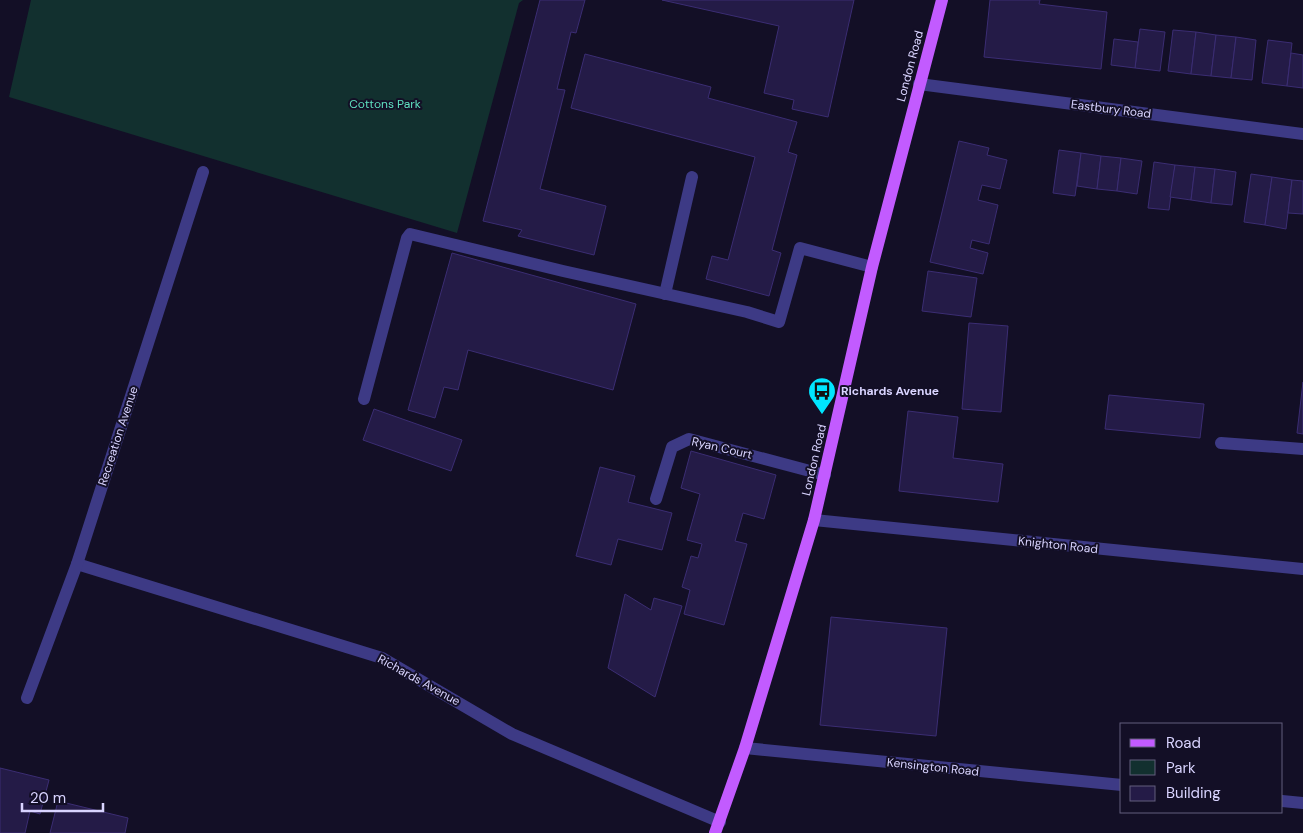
<svg xmlns="http://www.w3.org/2000/svg" width="1303" height="833" font-family="'DM Sans',sans-serif">
  <rect width="100%" height="100%" fill="#130f26"/>
  <polygon fill="#12302f" points="31,0 523,0 519,3 457,233 9,97"/>
  <g fill="#241b47" stroke="#3b2d73">
    <polygon points="540,0 585,0 576,33 571,32 557,89 565,90 540,189 606,206 594,255 518,236 522,230 483,221"/>
    <polygon points="662,0 854,0 828,117 792,109 794,100 764,93 779,26"/>
    <polygon points="990,0 1040,0 1039,4 1107,12 1101,69 984,57"/>
    <polygon points="1140,29 1165,32 1160,71 1135,68"/>
    <polygon points="1173,30 1196,32 1191,74 1168,71"/>
    <polygon points="1196,32 1216,35 1211,76 1191,74"/>
    <polygon points="1216,35 1236,37 1231,78 1211,76"/>
    <polygon points="1236,37 1256,40 1252,80 1231,78"/>
    <polygon points="1114,39 1138,42 1135,68 1111,65"/>
    <polygon points="1268,40 1292,43 1287,86 1262,83"/>
    <polygon points="1291,53 1303,55 1303,88 1287,86"/>
    <polygon points="585,54 711,87 708,98 797,122 788,152 797,155 772,250 781,253 769,296 706,279 712,256 728,260 755,157 571,108"/>
    <polygon points="959,141 989,148 987,155 1007,160 1000,189 982,185 978,200 998,205 989,244 972,240 970,248 988,253 983,274 930,262"/>
    <polygon points="1059,150 1081,153 1075,196 1053,193"/>
    <polygon points="1081,153 1101,156 1097,189 1077,186"/>
    <polygon points="1101,156 1121,158 1117,191 1097,189"/>
    <polygon points="1121,158 1142,161 1137,194 1117,191"/>
    <polygon points="1154,162 1175,165 1169,210 1148,208"/>
    <polygon points="1175,165 1195,167 1191,200 1170,197"/>
    <polygon points="1195,167 1215,169 1211,203 1191,200"/>
    <polygon points="1215,169 1236,172 1232,205 1211,203"/>
    <polygon points="1251,174 1272,177 1265,225 1244,222"/>
    <polygon points="1272,177 1292,180 1286,229 1265,225"/>
    <polygon points="1292,180 1303,181 1303,214 1288,213"/>
    <polygon points="452,253 636,304 613,390 468,350 458,390 444,387 435,418 408,410"/>
    <polygon points="928,271 977,278 971,317 922,311"/>
    <polygon points="969,323 1008,326 1001,412 962,409"/>
    <polygon points="1303,382 1303,434 1297,433"/>
    <polygon points="1109,395 1204,404 1200,438 1105,429"/>
    <polygon points="374,409 462,440 451,471 363,440"/>
    <polygon points="908,411 958,417 953,458 1003,464 998,502 899,491"/>
    <polygon points="691,451 776,475 764,519 743,513 735,541 747,544 724,625 684,614 690,590 682,587 691,556 698,558 702,544 687,540 700,494 681,488"/>
    <polygon points="600,467 635,476 628,502 672,513 662,550 618,539 611,565 576,556"/>
    <polygon points="625,594 651,610 654,598 682,606 655,697 608,668"/>
    <polygon points="831,617 947,628 936,736 820,725"/>
    <polygon points="0,768 49,780 40,814 30,811 25,833 0,833"/>
    <polygon points="58,801 128,818 125,833 50,833"/>
  </g>
  <g fill="none" stroke-linecap="round" stroke-linejoin="round">
    <g stroke="#3d3a85" stroke-width="12">
      <polyline points="919,84 1303,134"/>
      <polyline points="665,294 692,177"/>
      <polyline points="364,399 407,238 410,234 563,271 747,312 779,322 800,248 872,267"/>
      <polyline points="1221,443 1303,449"/>
      <polyline points="656,499 672,447 689,439 825,475"/>
      <polyline points="814,520 1303,569"/>
      <polyline points="77,564 382,658 512,734 720,822"/>
      <polyline points="27,698 77,564 203,172"/>
      <polyline points="745,748 1122,785"/>
      <polyline points="1282,801 1303,803"/>
    </g>
    <polyline stroke="#c25bff" stroke-width="12" points="715,833 745,748 814,520 872,267 942,0"/>
  </g>
  <defs>
    <g id="bus-pin" transform="scale(1.4375)"><path d="M0 17L-7.5 6A9.5 9.5 0 1 1 7.5 6Z" fill="#00e5ff" stroke="#130f26"/><path d="M-5-6H5V4H4V6H2V4H-2V6H-4V4H-5ZM-3.5-4V0h7V-4ZM-3.5 1.2v1.5H-2V1.2ZM2 1.2v1.5H3.5V1.2Z" fill="#111"/></g>
  </defs>
  <g fill-rule="evenodd">
    <use href="#bus-pin" x="822" y="391"/>
  </g>
  <g text-anchor="middle" stroke-width="4" stroke-linejoin="round" paint-order="stroke">
    <g font-size="12" fill="#d9d4ff" stroke="#130f26">
      <text transform="translate(910 66) rotate(-75)" y="4">London Road</text>
      <text transform="translate(1111 109) rotate(7)" y="4">Eastbury Road</text>
      <text transform="translate(118 436) rotate(-72)" y="4">Recreation Avenue</text>
      <text transform="translate(722 448) rotate(13)" y="4">Ryan Court</text>
      <text transform="translate(814 460) rotate(-77)" y="4">London Road</text>
      <text transform="translate(1058 545) rotate(6)" y="4">Knighton Road</text>
      <text transform="translate(419 680) rotate(29)" y="4">Richards Avenue</text>
      <text transform="translate(933 767) rotate(6)" y="4">Kensington Road</text>
    </g>
    <g font-size="12" fill="#5fe0c0" stroke="#130f26">
      <text x="385" y="108">Cottons Park</text>
    </g>
    <g font-size="12" font-weight="bold" fill="#d9d4ff" stroke="#130f26" text-anchor="start">
      <text x="841" y="395">Richards Avenue</text>
    </g>
  </g>
  <rect x="1120" y="723" width="162" height="90" fill="#130f26" stroke="#625e7d"/>
  <rect x="1130" y="739" width="25" height="8" fill="#c25bff" stroke="#625e7d"/>
  <text x="1166" y="748" font-size="15" fill="#d9d4ff">Road</text>
  <rect x="1130" y="760" width="25" height="15" fill="#12302f" stroke="#625e7d"/>
  <text x="1166" y="773" font-size="15" fill="#d9d4ff">Park</text>
  <rect x="1130" y="786" width="25" height="15" fill="#241b47" stroke="#625e7d"/>
  <text x="1166" y="798" font-size="15" fill="#d9d4ff">Building</text>
  <path d="M22 803v8h81v-8" fill="none" stroke="#d9d4ff" stroke-width="2.5"/>
  <text x="30" y="803" font-size="15" fill="#d9d4ff" stroke="#130f26" stroke-width="4" paint-order="stroke">20 m</text>
</svg>
